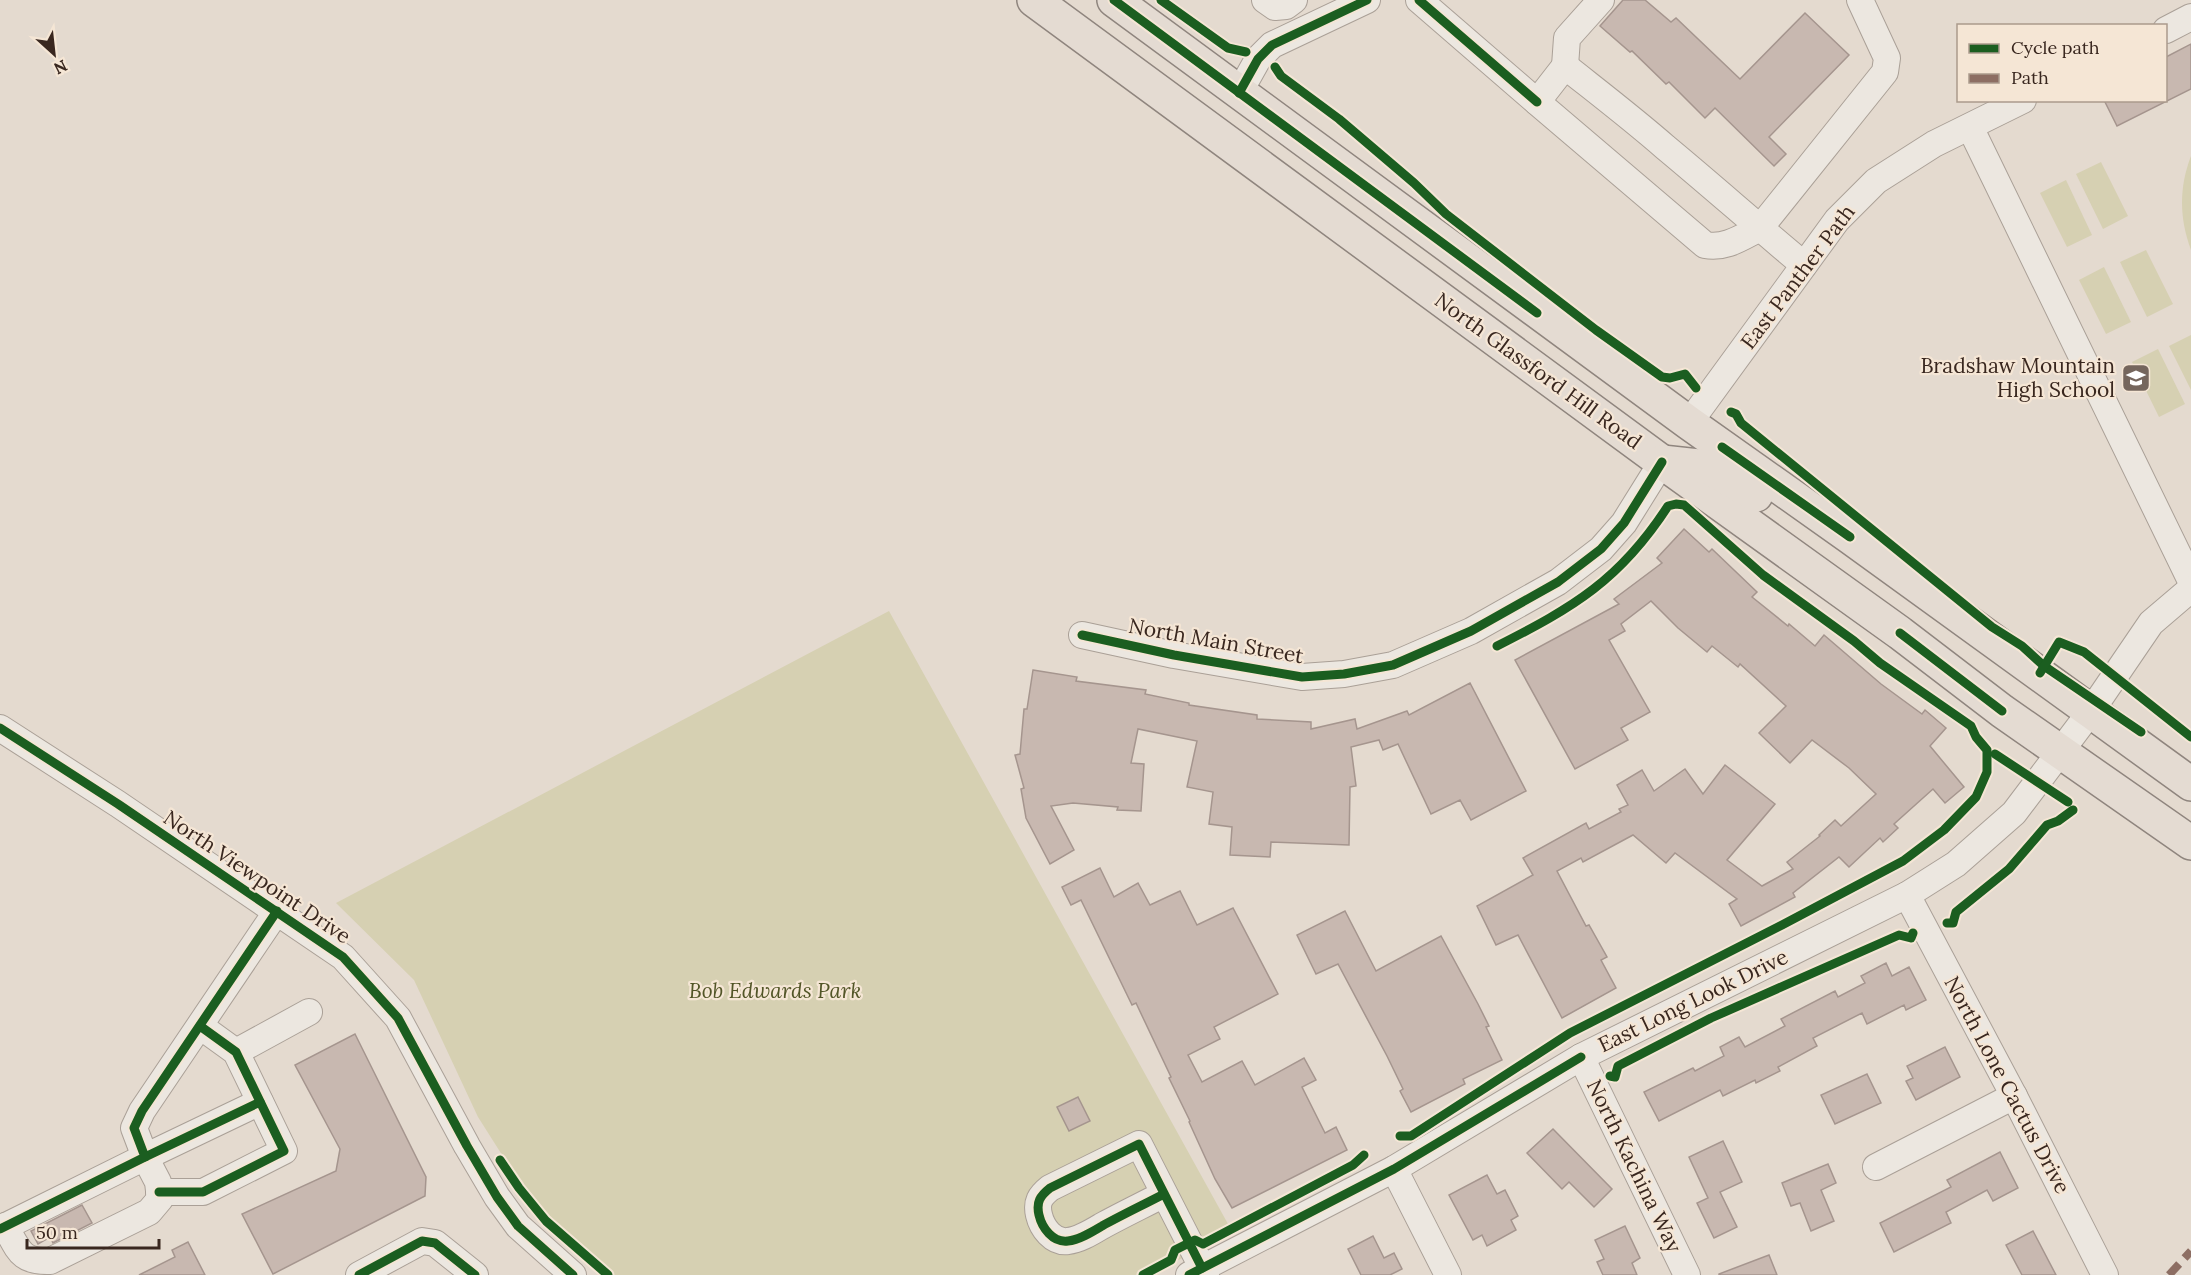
<svg xmlns="http://www.w3.org/2000/svg" width="2191" height="1275" font-family="Lora,serif">
  <rect width="100%" height="100%" fill="#e4dacf"/>
  <g fill="#d6d0b2">
    <path d="M 2191,156 L 2191,250 C 2179,218 2179,187 2191,156 Z"/>
    <polygon points="2101,162 2128,216 2103,229 2076,174"/>
    <polygon points="2066,180 2092,235 2067,247 2040,193"/>
    <polygon points="2146,250 2173,304 2147,317 2120,262"/>
    <polygon points="2104,267 2131,322 2106,334 2079,280"/>
    <polygon points="2191,335 2191,390 2169,346"/>
    <polygon points="2158,349 2185,404 2159,417 2132,362"/>
    <polygon points="889,611 1233,1233 1148,1275 613,1275 555,1222 521,1185 478,1117 414,980 336,903"/>
  </g>
  <g fill="#c8b8b0" stroke="#a5958e" stroke-width="1.5">
    <polygon points="1623,0 1645,0 1671,22 1676,18 1740,79 1805,13 1849,55 1769,137 1786,154 1774,166 1715,108 1705,118 1669,82 1666,84 1632,51 1630,52 1600,26"/>
    <polygon points="2191,44 2191,89 2117,126 2104,100 2166,100 2166,57"/>
    <polygon points="1684,529 1709,552 1712,549 1757,592 1752,597 1788,626 1789,624 1815,646 1824,635 1881,684 1922,714 1925,710 1946,728 1930,746 1964,787 1945,803 1933,789 1894,824 1898,828 1883,842 1880,838 1849,867 1839,857 1793,893 1795,897 1741,926 1729,904 1737,899 1675,853 1666,863 1633,835 1583,862 1581,858 1557,871 1586,926 1589,925 1607,957 1601,960 1616,988 1562,1018 1518,935 1496,945 1477,906 1533,875 1523,858 1586,823 1589,829 1621,812 1619,809 1628,805 1617,785 1642,770 1654,791 1685,769 1703,794 1725,765 1775,804 1727,860 1762,886 1793,869 1787,862 1820,836 1819,835 1835,820 1841,826 1876,794 1849,768 1812,740 1790,763 1759,733 1786,706 1740,664 1738,667 1712,646 1707,652 1678,628 1651,601 1621,624 1625,631 1609,640 1650,712 1621,728 1628,740 1575,769 1515,660 1619,604 1614,599 1662,563 1657,558"/>
    <polygon points="1033,670 1077,677 1076,681 1146,690 1145,694 1189,703 1189,705 1257,715 1257,719 1311,722 1311,729 1355,719 1357,729 1407,711 1409,715 1470,683 1526,791 1471,820 1460,800 1431,814 1398,744 1383,750 1379,740 1351,747 1356,786 1350,787 1349,845 1271,842 1270,857 1230,855 1232,827 1209,824 1213,792 1187,787 1197,741 1138,729 1131,763 1144,764 1141,811 1117,810 1118,807 1073,803 1051,806 1074,850 1050,864 1026,818 1021,789 1024,788 1015,755 1020,754 1024,709 1027,709"/>
    <polygon points="1100,868 1114,897 1138,883 1150,905 1180,891 1197,925 1233,908 1278,994 1214,1027 1220,1039 1188,1055 1202,1082 1242,1061 1255,1085 1304,1058 1316,1080 1302,1087 1325,1133 1336,1127 1347,1150 1232,1208 1215,1179 1189,1122 1190,1121 1169,1078 1171,1077 1136,1003 1132,1005 1081,900 1071,905 1062,887"/>
    <polygon points="1345,911 1376,971 1441,936 1478,1004 1489,1026 1486,1027 1502,1060 1463,1079 1465,1084 1411,1112 1400,1091 1403,1089 1387,1056 1338,964 1316,974 1297,935"/>
    <polygon points="1886,963 1892,976 1909,967 1926,1000 1906,1010 1904,1005 1867,1024 1862,1013 1813,1038 1817,1046 1778,1067 1780,1071 1756,1083 1755,1080 1723,1096 1720,1090 1659,1121 1644,1092 1693,1068 1695,1071 1724,1056 1720,1047 1739,1037 1745,1047 1785,1026 1781,1019 1835,991 1838,997 1865,983 1861,976"/>
    <polygon points="355,1034 426,1177 425,1196 273,1274 242,1214 336,1171 340,1149 295,1065"/>
    <polygon points="1945,1047 1960,1077 1916,1100 1906,1081 1913,1078 1907,1066"/>
    <polygon points="1867,1074 1881,1103 1835,1124 1821,1095"/>
    <polygon points="1078,1097 1090,1121 1069,1131 1057,1107"/>
    <polygon points="1553,1129 1612,1189 1594,1207 1569,1182 1562,1189 1527,1153"/>
    <polygon points="1723,1141 1742,1182 1720,1192 1737,1227 1714,1238 1697,1203 1708,1198 1689,1157"/>
    <polygon points="2000,1152 2018,1188 1993,1201 1987,1190 1946,1212 1951,1223 1894,1252 1880,1223 1951,1187 1947,1180"/>
    <polygon points="1828,1164 1836,1183 1821,1190 1834,1221 1811,1231 1800,1203 1791,1206 1782,1183"/>
    <polygon points="1487,1175 1497,1194 1505,1190 1518,1216 1511,1220 1516,1230 1487,1246 1482,1235 1473,1240 1449,1195"/>
    <polygon points="82,1205 92,1223 53,1243 50,1237 38,1244 31,1231"/>
    <polygon points="1625,1226 1640,1258 1632,1263 1637,1275 1603,1275 1597,1262 1604,1259 1595,1240"/>
    <polygon points="2033,1231 2056,1275 2022,1275 2006,1245"/>
    <polygon points="1373,1236 1384,1258 1394,1253 1402,1269 1390,1275 1361,1275 1348,1249"/>
    <polygon points="188,1242 205,1275 139,1275 175,1257 172,1250"/>
    <polygon points="1769,1255 1777,1275 1719,1275 1719,1274"/>
  </g>
  <g fill="none" stroke-linecap="round" stroke-linejoin="round">
    <g stroke="#aaa097" stroke-width="28">
      <g id="minor">
        <polyline points="1265,0 1275,7 1286,6 1294,0"/>
        <polyline points="1419,0 1537,102"/>
        <polyline points="2166,30 2191,17"/>
        <polyline points="1565,66 1567,38 1601,0"/>
        <polyline points="1239,93 1258,59 1272,45 1367,0"/>
        <polyline points="1970,127 2191,581"/>
        <path d="M 1804,265 C 1757,226 1712,186 1665,147 C 1633,119 1599,93 1565,66 L 1537,102 L 1705,245 C 1726,249 1742,237 1760,228 L 1885,72 L 1887,58 L 1860,0"/>
        <polyline points="1689,423 1837,220 1876,181 1934,144 2023,100"/>
        <polyline points="1082,635 1174,655 1302,677 1344,674 1393,665 1471,631 1558,582 1601,549 1624,523 1662,462"/>
        <polyline points="0,728 118,804 343,957 398,1018 467,1146 497,1197 518,1226 573,1275"/>
        <polyline points="1907,895 2014,1096 2105,1275"/>
        <polyline points="236,1052 309,1012"/>
        <polyline points="1581,1057 1687,1275"/>
        <polyline points="1876,1167 2014,1096"/>
        <polyline points="1394,1169 1448,1275"/>
        <polyline points="159,1192 203,1192 284,1151 236,1052 200,1026"/>
        <path d="M 1164,1194 C 1143,1205 1122,1215 1102,1226 C 1092,1232 1079,1240 1068,1241 C 1053,1243 1042,1228 1039,1215 C 1036,1202 1040,1196 1050,1188 L 1139,1144 L 1206,1275"/>
        <path d="M 5,1226 C 19,1250 20,1262 50,1261 L 149,1212 L 160,1199 L 158,1182 L 145,1157 L 260,1102"/>
        <polyline points="0,1229 145,1157 134,1128 142,1111 277,911"/>
        <polyline points="359,1275 422,1241 435,1243 475,1275"/>
        <polyline points="1189,1275 1394,1169 1581,1057 1907,895 1956,864 2014,813 2091,711 2151,623 2191,589"/>
      </g>
    </g>
    <g stroke="#8f857e" stroke-width="36">
      <g id="major">
        <polyline points="1034,0 1662,462 1900,633 2002,711 2191,843"/>
        <polyline points="1114,0 1689,423 1850,537 2191,784"/>
        <polyline points="1662,462 1708,467 1756,495"/>
      </g>
    </g>
    <use href="#minor" stroke="#ece7e0" stroke-width="26"/>
    <use href="#major" stroke="#e4dbd2" stroke-width="33"/>
    <polyline stroke="#8d6e63" stroke-width="8" stroke-dasharray="15 8" stroke-linecap="butt" points="2169,1275 2191,1251"/>
    <g stroke="#f5e6d5" stroke-width="13">
      <g id="cycleway">
        <polyline points="1114,0 1537,313"/>
        <polyline points="1161,0 1228,48 1246,52"/>
        <polyline points="1419,0 1537,102"/>
        <polyline points="1275,67 1281,76 1339,119 1414,183 1446,214 1596,330 1662,377 1670,378 1685,374 1696,388"/>
        <polyline points="1239,93 1258,59 1272,45 1367,0"/>
        <polyline points="1731,412 1736,414 1741,423 1992,627 2022,646 2044,666 2141,732"/>
        <polyline points="1722,447 1850,537"/>
        <polyline points="1900,633 2002,711"/>
        <polyline points="1082,635 1174,655 1302,677 1344,674 1393,665 1471,631 1558,582 1601,549 1624,523 1662,462"/>
        <polyline points="2040,673 2059,642 2084,652 2191,737"/>
        <polyline points="0,728 118,804 343,957 398,1018 467,1146 497,1197 518,1226 573,1275"/>
        <polyline points="1995,754 2068,802"/>
        <polyline points="1947,923 1953,923 1956,912 2009,869 2047,825 2058,821 2073,810"/>
        <polyline points="1610,1076 1615,1077 1618,1066 1711,1018 1899,935 1911,938 1913,933"/>
        <path d="M 1400,1136 L 1411,1136 L 1570,1033 L 1782,925 L 1903,861 L 1944,830 L 1976,797 L 1987,772 L 1987,750 L 1976,737 L 1971,726 L 1880,663 L 1854,641 L 1763,575 L 1684,505 L 1676,504 L 1668,506 C 1620,580 1574,607 1497,646"/>
        <polyline points="145,1157 260,1102"/>
        <polyline points="500,1160 519,1188 546,1221 608,1275"/>
        <polyline points="159,1192 203,1192 284,1151 236,1052 200,1026"/>
        <path d="M 1164,1194 C 1143,1205 1122,1215 1102,1226 C 1092,1232 1079,1240 1068,1241 C 1053,1243 1042,1228 1039,1215 C 1036,1202 1040,1196 1050,1188 L 1139,1144 L 1202,1268"/>
        <polyline points="0,1229 145,1157 134,1128 142,1111 277,911"/>
        <polyline points="359,1275 422,1241 435,1243 475,1275"/>
        <polyline points="1143,1275 1171,1260 1175,1250 1195,1240 1203,1244 1353,1165 1364,1155"/>
        <polyline points="1189,1275 1394,1169 1581,1057"/>
      </g>
    </g>
    <use href="#cycleway" stroke="#1b5e20" stroke-width="9"/>
  </g>
  <defs>
    <g id="school-square" transform="scale(1.5)"><rect x="-9" y="-9" width="18" height="18" rx="4" fill="#75665d" stroke="#f5e6d5"/><path d="M0-5L7-2L0 1L-7-2ZM-4 1L0 2.5L4 1V4Q0 6-4 4Z" fill="#fff"/></g>
  </defs>
  <g fill-rule="evenodd">
    <use href="#school-square" x="2136" y="378"/>
  </g>
  <g text-anchor="middle" stroke-width="4.5" stroke-linejoin="round" paint-order="stroke">
    <g font-size="21" fill="#39271f" stroke="#f5e6d5">
      <text transform="translate(1798 277) rotate(-53)" y="7">East Panther Path</text>
      <text transform="translate(1538 371) rotate(36)" y="7">North Glassford Hill Road</text>
      <text transform="translate(1216 641) rotate(10)" y="7">North Main Street</text>
      <text transform="translate(257 877) rotate(34)" y="7">North Viewpoint Drive</text>
      <text transform="translate(1693 1001) rotate(-26)" y="7">East Long Look Drive</text>
      <text transform="translate(2007 1085) rotate(62)" y="7">North Lone Cactus Drive</text>
      <text transform="translate(1634 1166) rotate(64)" y="7">North Kachina Way</text>
    </g>
    <g font-size="21" fill="#39271f" stroke="#f5e6d5" text-anchor="end">
      <text x="2115" y="373">Bradshaw Mountain<tspan x="2115" dy="24">High School</tspan></text>
    </g>
    <g font-size="21" font-style="italic" fill="#525527" stroke="#f5e6d5">
      <text x="775" y="998">Bob Edwards Park</text>
    </g>
  </g>
  <rect x="1957" y="24" width="210" height="78" fill="#f5e6d5" stroke="#aa9a8c" stroke-width="1.5"/>
  <rect x="1969" y="44" width="30" height="9" fill="#1b5e20" stroke="#aa9a8c" stroke-width="1.5"/>
  <text x="2011" y="54" font-size="18" fill="#39271f">Cycle path</text>
  <rect x="1969" y="74" width="30" height="9" fill="#8d6e63" stroke="#aa9a8c" stroke-width="1.5"/>
  <text x="2011" y="84" font-size="18" fill="#39271f">Path</text>
  <g transform="translate(54 54) rotate(153)" stroke="#f5e6d5" stroke-width="4.5" paint-order="stroke">
  <path d="M0-4.5L10 22L0 15L-10 22Z" fill="#39271f"/>
  <text y="-9" font-size="16" font-weight="bold" text-anchor="middle" fill="#39271f">N</text>
  </g>
  <path d="M27 1239v9h132v-9" fill="none" stroke="#39271f" stroke-width="3"/>
  <text x="36" y="1239" font-size="18" fill="#39271f" stroke="#f5e6d5" stroke-width="4.5" paint-order="stroke">50 m</text>
</svg>
